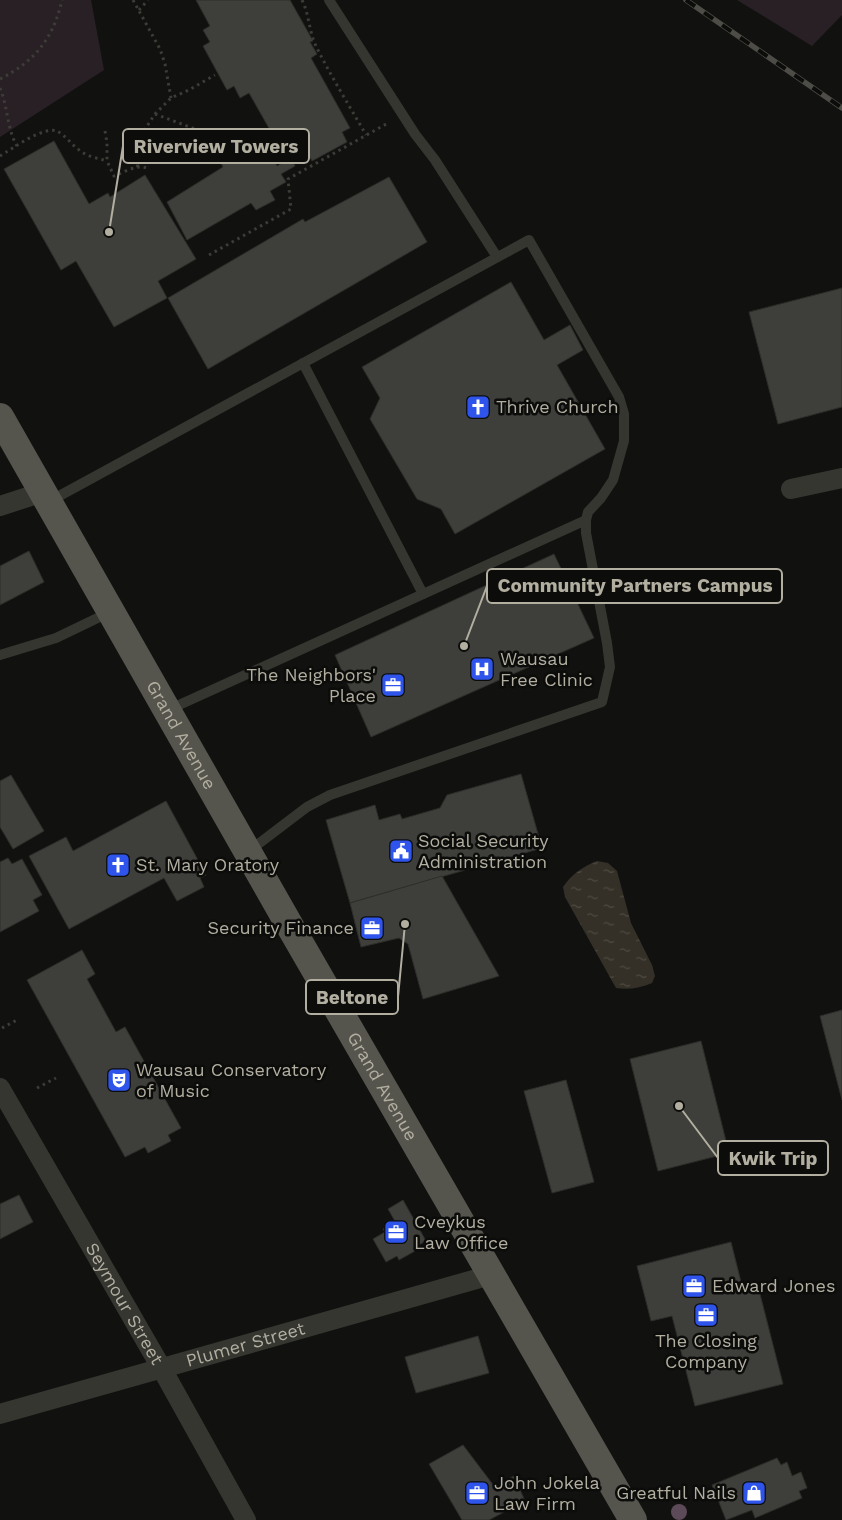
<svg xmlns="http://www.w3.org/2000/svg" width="842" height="1520" font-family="'Work Sans',sans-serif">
  <defs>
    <pattern id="water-ripples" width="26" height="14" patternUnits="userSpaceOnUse" patternTransform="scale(1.25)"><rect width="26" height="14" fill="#342f27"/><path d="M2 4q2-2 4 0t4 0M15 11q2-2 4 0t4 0" fill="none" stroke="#4f4b43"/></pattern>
  </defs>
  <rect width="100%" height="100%" fill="#111110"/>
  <g fill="#292026">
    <polygon points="0,0 91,0 104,70 0,137"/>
    <polygon points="737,0 842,0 842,15 812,46"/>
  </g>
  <path fill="url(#water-ripples)" d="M 597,861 L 608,863 L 617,871 L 631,923 L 652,965 L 655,976 L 652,983 C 640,988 629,990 616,988 L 565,897 L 563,887 C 572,874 582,867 597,861 Z"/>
  <g fill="#3e3e3a" stroke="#2d2d2a">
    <polygon points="196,0 290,0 313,41 310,42 317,54 311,58 350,128 342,132 347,142 312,161 307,152 292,160 295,166 281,174 286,182 270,191 275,200 256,210 251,203 187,240 167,202 223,167 216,153 245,138 253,151 265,145 277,166 287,160 249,93 240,98 234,86 227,90 203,46 210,42 203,30 210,26"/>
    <polygon points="54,141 89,204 108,193 110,197 145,175 196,259 158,281 167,298 114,327 76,261 61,270 4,169"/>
    <polygon points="389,177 427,242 208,369 168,298 303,219 305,222"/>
    <polygon points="511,282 544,340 570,325 583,350 557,365 605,449 455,534 441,509 417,499 370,419 380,398 362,367"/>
    <polygon points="842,288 842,407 778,424 749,312"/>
    <polygon points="29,551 44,582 0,605 0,566"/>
    <polygon points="554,554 594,638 371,737 335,655"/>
    <polygon points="521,774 542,848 350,903 326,820 375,805 379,820 400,814 402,819 440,808 447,795"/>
    <polygon points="11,775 44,831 13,849 0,827 0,781"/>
    <polygon points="166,801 206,875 200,878 204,887 177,901 164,878 69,929 29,856 66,837 73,851"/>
    <polygon points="8,858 12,864 22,859 42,895 33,900 39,911 0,932 0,862"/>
    <polygon points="442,876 499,976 423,999 408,944 399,938 361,947 350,903"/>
    <polygon points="82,950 95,974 87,979 116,1032 125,1027 181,1128 168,1135 171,1141 148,1153 145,1147 125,1157 27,980"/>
    <polygon points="842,1010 842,1100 820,1016"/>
    <polygon points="701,1041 729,1153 658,1171 630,1059"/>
    <polygon points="566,1080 594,1182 552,1193 524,1091"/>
    <polygon points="19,1195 33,1222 0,1239 0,1204"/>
    <polygon points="403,1200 426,1241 413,1248 415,1251 399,1260 397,1256 386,1262 373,1239 385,1232 383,1229 396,1223 388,1209"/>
    <polygon points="731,1242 744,1294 759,1290 783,1384 695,1406 672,1316 651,1321 637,1266"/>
    <polygon points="478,1336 489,1373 416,1393 405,1357"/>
    <polygon points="463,1445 494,1486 514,1476 525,1501 489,1520 462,1520 429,1464"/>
    <polygon points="777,1458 781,1465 787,1462 792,1476 801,1472 807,1488 799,1491 802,1498 755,1518 752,1510 726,1520 712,1485"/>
  </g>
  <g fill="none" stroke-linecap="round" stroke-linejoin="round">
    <g stroke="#3d3c37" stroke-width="3" stroke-dasharray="2.5 4" stroke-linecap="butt">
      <polyline points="133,0 160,49 165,64 171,98"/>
      <path d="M 302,0 C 309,14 309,30 315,44 C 330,75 349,105 366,135"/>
      <polyline points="139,10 148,0"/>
      <path d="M 0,79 C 35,61 53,39 62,0"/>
      <path d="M 0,88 C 8,107 7,129 17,146"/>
      <polyline points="155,114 211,135 219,149"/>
      <path d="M 105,131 L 107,143 L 107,161 L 114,176 C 125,172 138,163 149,169"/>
      <path d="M 0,156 C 12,149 43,126 57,131 C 65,135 71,144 78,149 C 85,156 97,158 107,161"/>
      <polyline points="138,167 135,158 135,150 145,129 155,114 171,98 189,90 215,75"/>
      <polyline points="209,255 291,209 288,179 388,123"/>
      <polyline points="2,1028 17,1020"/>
      <polyline points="37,1088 56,1078"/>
    </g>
    <g stroke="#363631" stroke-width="10">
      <polyline points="329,0 415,134 435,160 497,257"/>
      <polyline points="303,363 423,594"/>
      <polyline points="50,501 529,240 619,397 624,414 624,441 613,480 601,498 588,512 586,520 586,533 607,643 610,667 602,702 330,795 307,807 249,851"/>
      <polyline points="0,655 56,638 110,612"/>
      <polyline points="168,710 586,520"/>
    </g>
    <g stroke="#363631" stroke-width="20">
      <polyline points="791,489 842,478"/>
      <polyline points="0,506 43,492"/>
      <path id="s1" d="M 0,1088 L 162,1369 L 246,1520"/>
      <path id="s2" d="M 0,1414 L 491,1275"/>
    </g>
    <path stroke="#55544d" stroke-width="28" id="s3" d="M 0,417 L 291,928 L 633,1520"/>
    <g stroke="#4d4c46" stroke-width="5.5">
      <polyline id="rail" points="686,0 842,108"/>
    </g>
    <use href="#rail" stroke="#0c0c0b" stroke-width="4" stroke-dasharray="11" stroke-linecap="butt"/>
  </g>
  <circle fill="#5d4a59" cx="679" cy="1512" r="8"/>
  <defs>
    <g id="church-square" transform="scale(1.25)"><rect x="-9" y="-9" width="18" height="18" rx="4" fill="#2e54eb" stroke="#0c0c0b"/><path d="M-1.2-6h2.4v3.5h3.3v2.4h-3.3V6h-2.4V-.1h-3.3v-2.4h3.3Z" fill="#fff"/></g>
    <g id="hospital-square" transform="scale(1.25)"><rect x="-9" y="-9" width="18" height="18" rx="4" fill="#2e54eb" stroke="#0c0c0b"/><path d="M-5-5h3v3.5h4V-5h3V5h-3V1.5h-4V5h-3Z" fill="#fff"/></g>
    <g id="office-square" transform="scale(1.25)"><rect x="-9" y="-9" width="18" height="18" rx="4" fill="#2e54eb" stroke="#0c0c0b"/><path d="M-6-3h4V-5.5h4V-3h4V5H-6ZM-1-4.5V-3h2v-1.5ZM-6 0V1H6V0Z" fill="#fff"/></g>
    <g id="civic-square" transform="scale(1.25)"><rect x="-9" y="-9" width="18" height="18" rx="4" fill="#2e54eb" stroke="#0c0c0b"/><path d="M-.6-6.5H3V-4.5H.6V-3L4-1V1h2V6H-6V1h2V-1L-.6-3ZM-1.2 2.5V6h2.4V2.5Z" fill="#fff"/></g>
    <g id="theatre-square" transform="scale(1.25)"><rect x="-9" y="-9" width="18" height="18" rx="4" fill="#2e54eb" stroke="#0c0c0b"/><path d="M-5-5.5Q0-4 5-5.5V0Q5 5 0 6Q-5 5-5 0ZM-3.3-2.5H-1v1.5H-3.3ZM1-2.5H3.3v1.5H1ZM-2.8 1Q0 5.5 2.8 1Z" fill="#fff"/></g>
    <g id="shop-square" transform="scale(1.25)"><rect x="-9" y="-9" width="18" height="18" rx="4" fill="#2e54eb" stroke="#0c0c0b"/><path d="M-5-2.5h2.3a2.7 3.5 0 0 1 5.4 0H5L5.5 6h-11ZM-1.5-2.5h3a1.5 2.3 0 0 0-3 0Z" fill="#fff"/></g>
  </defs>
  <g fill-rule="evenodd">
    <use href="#church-square" x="478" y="407"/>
    <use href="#hospital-square" x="482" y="669"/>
    <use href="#office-square" x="393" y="685"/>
    <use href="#civic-square" x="401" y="851"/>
    <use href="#church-square" x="118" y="865"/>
    <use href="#office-square" x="372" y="928"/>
    <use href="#theatre-square" x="119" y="1080"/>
    <use href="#office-square" x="396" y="1232"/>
    <use href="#office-square" x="694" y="1286"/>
    <use href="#office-square" x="706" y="1315"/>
    <use href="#office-square" x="477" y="1493"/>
    <use href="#shop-square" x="754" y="1493"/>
  </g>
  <g text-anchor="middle" stroke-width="5" stroke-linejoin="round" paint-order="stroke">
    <g font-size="18" fill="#b2afa1" stroke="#0c0c0b" text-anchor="start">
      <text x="496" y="413">Thrive Church</text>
      <text x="500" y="665">Wausau<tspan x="500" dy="21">Free Clinic</tspan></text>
      <text x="376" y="681" text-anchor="end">The Neighbors'<tspan x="376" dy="21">Place</tspan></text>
      <text x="418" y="847">Social Security<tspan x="418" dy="21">Administration</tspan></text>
      <text x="136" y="871">St. Mary Oratory</text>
      <text x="354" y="934" text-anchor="end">Security Finance</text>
      <text x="136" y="1076">Wausau Conservatory<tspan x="136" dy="21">of Music</tspan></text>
      <text x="414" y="1228">Cveykus<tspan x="414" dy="21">Law Office</tspan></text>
      <text x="712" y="1292">Edward Jones</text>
      <text x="706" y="1347" text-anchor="middle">The Closing<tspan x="706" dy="21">Company</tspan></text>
      <text x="494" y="1489">John Jokela<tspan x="494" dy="21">Law Firm</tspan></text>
      <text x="736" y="1499" text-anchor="end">Greatful Nails</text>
    </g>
    <g font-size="18" fill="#b2afa1" stroke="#0c0c0b">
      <text dy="6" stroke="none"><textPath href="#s3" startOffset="366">Grand Avenue</textPath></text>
      <text dy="6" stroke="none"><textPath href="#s3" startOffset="771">Grand Avenue</textPath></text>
      <text dy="6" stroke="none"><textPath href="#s1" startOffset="249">Seymour Street</textPath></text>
      <text dy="6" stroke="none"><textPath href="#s2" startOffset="255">Plumer Street</textPath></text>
    </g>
  </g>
  <path fill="none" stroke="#b2afa1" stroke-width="2" d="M109 232L123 146M464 646L487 586M405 924L398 997M679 1106L718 1158"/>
  <g fill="#b2afa1" stroke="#0c0c0b" stroke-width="2">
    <circle cx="109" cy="232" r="5"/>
    <circle cx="464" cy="646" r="5"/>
    <circle cx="405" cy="924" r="5"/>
    <circle cx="679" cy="1106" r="5"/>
  </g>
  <g fill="#0c0c0b" stroke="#b2afa1" stroke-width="2">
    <rect x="123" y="129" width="186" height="34" rx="5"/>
    <rect x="487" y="569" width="295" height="34" rx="5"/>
    <rect x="306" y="980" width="92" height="34" rx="5"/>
    <rect x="718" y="1141" width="110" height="34" rx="5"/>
  </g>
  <g font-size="19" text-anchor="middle" font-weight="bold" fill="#b2afa1">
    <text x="216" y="153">Riverview Towers</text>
    <text x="635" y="592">Community Partners Campus</text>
    <text x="352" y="1004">Beltone</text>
    <text x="773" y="1165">Kwik Trip</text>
  </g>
</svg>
